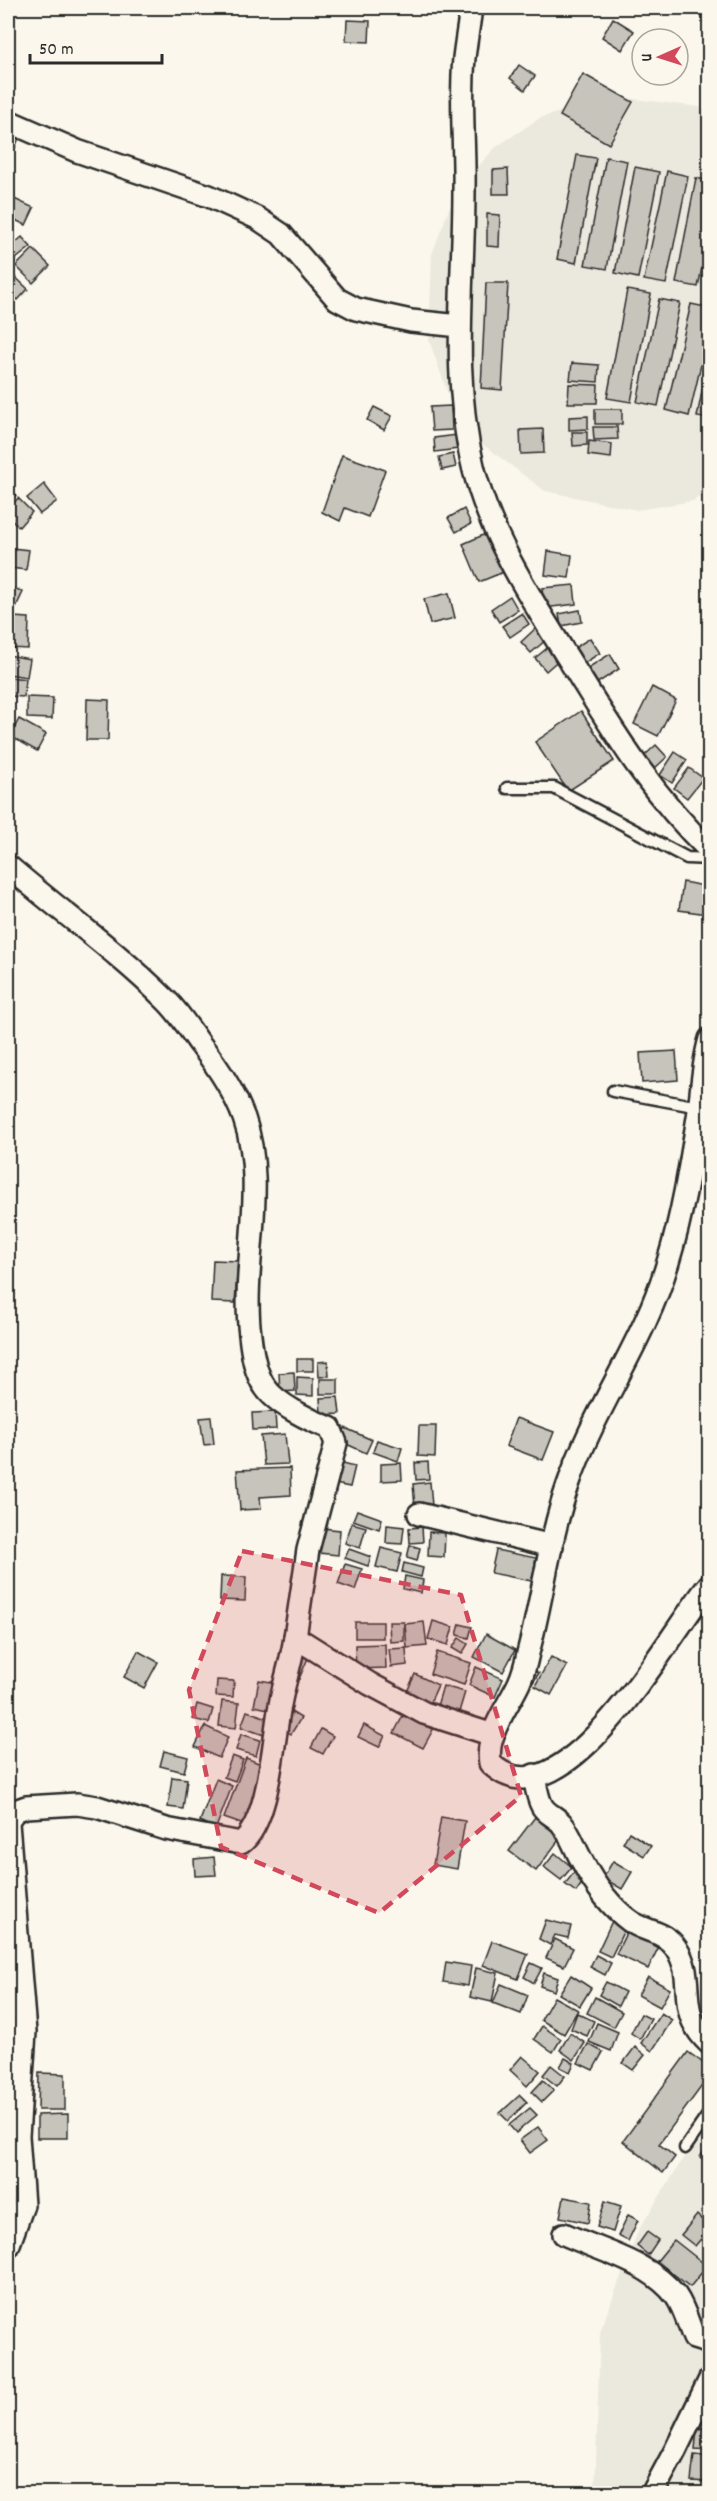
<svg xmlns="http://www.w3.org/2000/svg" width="717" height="2501" font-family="Dekko,sans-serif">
  <rect width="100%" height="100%" fill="#fbf7ec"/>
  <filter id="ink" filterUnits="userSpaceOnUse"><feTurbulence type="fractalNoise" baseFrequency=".0167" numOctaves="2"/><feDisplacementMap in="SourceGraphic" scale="12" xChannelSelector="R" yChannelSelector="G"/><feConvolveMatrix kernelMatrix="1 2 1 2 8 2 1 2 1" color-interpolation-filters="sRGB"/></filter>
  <g filter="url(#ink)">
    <g fill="#ebe8de">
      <polygon points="611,96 699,107 709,112 709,491 693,501 637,510 545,491 481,443 450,400 429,340 432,254 449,209 471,174 496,147 540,118"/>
      <polygon points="709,2132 709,2493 595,2494 600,2332 638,2231 683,2159"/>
    </g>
    <g fill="#c7c4bc" stroke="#2b2b2b" stroke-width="1.5">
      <polygon points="613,18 634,31 622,50 602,37"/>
      <polygon points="347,20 370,21 369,42 346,41"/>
      <polygon points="519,65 535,76 525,90 510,78"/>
      <polygon points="583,74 633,102 609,144 560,116"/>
      <polygon points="8,133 19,138 11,158 8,156"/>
      <polygon points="577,155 596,158 576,263 557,259"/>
      <polygon points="606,157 627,161 607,269 585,265"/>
      <polygon points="635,167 659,172 638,278 615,273"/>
      <polygon points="508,169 509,194 493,194 493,170"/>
      <polygon points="667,171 688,176 666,284 644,280"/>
      <polygon points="696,178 710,181 710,230 698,287 676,283"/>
      <polygon points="10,197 34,208 26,225 8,217 8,202"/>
      <polygon points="487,214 500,215 499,247 487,246"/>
      <polygon points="22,237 31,247 12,262 8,257 8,249"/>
      <polygon points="33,249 50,266 33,283 16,266"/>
      <polygon points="8,270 28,289 18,300 8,291"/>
      <polygon points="486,283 508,283 502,390 481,388"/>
      <polygon points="627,290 651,294 631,402 607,398"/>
      <polygon points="659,299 680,303 658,406 637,402"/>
      <polygon points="691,304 710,308 710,326 689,416 666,410"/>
      <polygon points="710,351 710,419 697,417"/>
      <polygon points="572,363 599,365 598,382 570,380"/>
      <polygon points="569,384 598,385 597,403 568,403"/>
      <polygon points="451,406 452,430 432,431 430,407"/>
      <polygon points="374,407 392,416 384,430 367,420"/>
      <rect x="595" y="409" width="27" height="15"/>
      <polygon points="588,416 588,429 569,430 569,417"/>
      <polygon points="593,427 617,427 618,439 594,440"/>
      <polygon points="543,429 544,453 521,454 520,430"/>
      <polygon points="572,432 587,432 587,445 573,446"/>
      <polygon points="457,435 458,449 435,452 434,438"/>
      <polygon points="589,441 612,444 611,458 588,455"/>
      <polygon points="453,454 456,467 442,470 439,457"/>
      <polygon points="342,455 385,470 368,517 345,508 340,521 322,512"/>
      <polygon points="44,484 57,501 40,514 27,498"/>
      <polygon points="8,485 16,495 8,503"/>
      <polygon points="18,498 32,512 19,527 8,516 8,510"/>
      <polygon points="464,509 471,524 456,532 448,518"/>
      <polygon points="490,532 506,571 479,582 463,544"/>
      <polygon points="12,548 29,550 26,570 10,568"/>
      <polygon points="548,551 572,555 569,578 545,575"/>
      <polygon points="8,585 23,592 15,609 8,606"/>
      <polygon points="574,585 576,604 544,608 542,588"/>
      <polygon points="449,593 455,618 430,624 424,599"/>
      <polygon points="510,596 518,610 499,622 491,609"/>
      <polygon points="580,610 582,622 561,626 559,614"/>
      <polygon points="522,613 529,624 510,637 502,626"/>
      <polygon points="12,617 29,618 28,649 10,648"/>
      <polygon points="537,627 547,639 531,653 521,642"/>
      <polygon points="590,638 600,653 583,664 573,649"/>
      <polygon points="551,645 562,657 546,671 535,658"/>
      <polygon points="610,654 619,669 596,684 586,669"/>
      <polygon points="8,655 30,659 27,677 8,674"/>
      <polygon points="8,677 26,679 24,697 8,696"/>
      <polygon points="652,687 676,700 658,736 634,724"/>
      <polygon points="27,697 53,698 52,719 27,718"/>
      <polygon points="87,699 109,700 108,740 86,740"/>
      <polygon points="581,711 614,761 568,791 535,742"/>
      <polygon points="19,719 46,734 37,751 10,736"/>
      <polygon points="656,745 667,757 654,769 643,757"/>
      <polygon points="675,752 687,760 672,783 660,775"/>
      <polygon points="689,768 703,778 687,798 674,788"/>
      <polygon points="683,882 710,887 707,914 679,910"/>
      <polygon points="676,1051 678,1080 642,1083 640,1053"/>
      <polygon points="213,1260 238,1261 235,1303 211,1302"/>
      <rect x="297" y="1359" width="16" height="12"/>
      <polygon points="328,1361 329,1376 319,1377 318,1362"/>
      <polygon points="294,1372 295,1391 280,1392 279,1373"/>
      <polygon points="297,1377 313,1378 313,1396 297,1395"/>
      <rect x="320" y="1379" width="18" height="15"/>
      <polygon points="338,1397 340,1414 321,1415 320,1398"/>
      <polygon points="275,1412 276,1429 253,1430 252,1413"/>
      <polygon points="211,1417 214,1444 204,1445 200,1418"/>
      <polygon points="516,1418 554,1432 543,1460 506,1446"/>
      <polygon points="419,1426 436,1426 435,1457 418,1456"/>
      <polygon points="345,1428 372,1440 366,1453 340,1441"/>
      <polygon points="285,1434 288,1464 264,1465 261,1436"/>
      <polygon points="377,1440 402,1448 398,1461 373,1452"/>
      <polygon points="335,1461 355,1466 350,1487 330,1483"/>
      <polygon points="428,1462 429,1479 416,1480 415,1463"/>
      <polygon points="401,1463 402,1480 381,1481 381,1464"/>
      <polygon points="290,1468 291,1495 260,1497 261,1509 240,1510 237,1470"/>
      <polygon points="430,1482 432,1506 415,1508 413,1484"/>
      <polygon points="357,1510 382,1519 379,1529 353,1520"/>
      <polygon points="352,1523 366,1527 360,1548 345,1543"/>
      <polygon points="387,1525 404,1527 402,1544 386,1543"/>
      <polygon points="422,1527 423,1542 410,1543 409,1528"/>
      <polygon points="322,1528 340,1530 338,1555 319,1553"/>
      <polygon points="429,1532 445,1533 444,1557 428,1556"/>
      <polygon points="410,1545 420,1548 417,1561 407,1558"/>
      <polygon points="381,1548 402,1553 397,1572 376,1567"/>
      <polygon points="349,1549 371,1557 368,1566 345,1558"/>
      <polygon points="496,1550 536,1558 532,1581 491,1573"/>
      <polygon points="404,1563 423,1568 421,1577 402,1572"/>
      <polygon points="345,1564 362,1569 355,1590 338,1584"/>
      <polygon points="221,1576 246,1577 245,1601 220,1600"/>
      <polygon points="405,1576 423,1580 421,1593 403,1589"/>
      <polygon points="433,1621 453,1627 448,1645 428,1639"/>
      <rect x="355" y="1622" width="28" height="16"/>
      <polygon points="389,1622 404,1622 404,1641 390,1642"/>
      <polygon points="424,1622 427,1646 407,1648 405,1624"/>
      <polygon points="460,1624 472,1627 469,1638 457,1635"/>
      <polygon points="486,1634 515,1650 503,1672 474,1657"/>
      <polygon points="459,1638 468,1644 462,1654 452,1648"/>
      <polygon points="385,1644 386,1668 356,1669 355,1645"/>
      <polygon points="299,1646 311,1651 299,1679 287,1675"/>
      <polygon points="406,1648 407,1665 391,1667 389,1649"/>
      <polygon points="138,1651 158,1662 144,1688 124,1677"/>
      <polygon points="437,1652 471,1663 464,1685 430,1674"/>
      <polygon points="551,1657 567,1666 551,1695 535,1686"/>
      <polygon points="476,1667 503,1679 495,1697 469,1685"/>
      <polygon points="530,1668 539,1673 524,1697 515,1692"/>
      <polygon points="415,1674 438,1685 429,1705 406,1694"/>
      <polygon points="217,1680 234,1681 233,1697 216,1696"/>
      <polygon points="259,1680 278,1683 273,1710 254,1706"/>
      <polygon points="443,1686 465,1692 459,1712 437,1706"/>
      <polygon points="222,1701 239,1703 236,1728 219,1726"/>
      <polygon points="197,1704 213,1709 209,1723 193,1719"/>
      <polygon points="288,1710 301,1718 291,1734 279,1726"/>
      <polygon points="406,1710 435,1726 423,1748 394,1733"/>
      <polygon points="247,1711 270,1719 264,1735 241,1727"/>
      <polygon points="364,1725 385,1736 379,1747 358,1737"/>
      <polygon points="205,1726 228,1737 219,1758 195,1747"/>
      <polygon points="321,1729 333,1736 323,1754 311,1748"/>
      <polygon points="241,1734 260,1740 256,1756 236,1750"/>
      <polygon points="164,1751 188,1757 184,1772 160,1766"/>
      <polygon points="232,1756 243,1760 235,1781 224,1777"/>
      <polygon points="246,1758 266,1766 244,1825 224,1818"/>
      <polygon points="172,1777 187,1779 183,1809 168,1807"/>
      <polygon points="216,1779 232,1786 216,1828 200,1821"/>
      <polygon points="441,1817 465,1821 457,1869 433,1865"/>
      <polygon points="535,1817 561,1837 536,1871 509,1851"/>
      <polygon points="629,1832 651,1846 644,1856 623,1843"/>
      <polygon points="555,1853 572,1867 561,1880 544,1867"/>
      <polygon points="214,1857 216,1875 195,1876 194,1859"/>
      <polygon points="613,1861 632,1872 622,1889 603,1878"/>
      <polygon points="575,1871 585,1879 576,1892 565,1884"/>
      <polygon points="546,1920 571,1926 568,1938 555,1935 550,1945 539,1939"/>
      <polygon points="612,1921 625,1928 611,1957 598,1951"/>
      <polygon points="629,1927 661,1942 648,1969 616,1954"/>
      <polygon points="555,1939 573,1948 564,1966 546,1958"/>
      <polygon points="492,1941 528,1954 518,1979 483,1965"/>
      <polygon points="596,1955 611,1963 605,1975 590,1967"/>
      <polygon points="446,1962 471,1966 468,1986 443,1982"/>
      <polygon points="531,1963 542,1968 534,1983 524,1977"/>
      <polygon points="476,1968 498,1973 492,2002 470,1997"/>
      <polygon points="544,1973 558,1978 554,1991 540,1986"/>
      <polygon points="571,1975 591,1988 580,2006 559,1994"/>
      <polygon points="648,1977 670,1989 660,2007 638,1995"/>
      <polygon points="606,1982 625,1992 618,2006 599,1995"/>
      <polygon points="501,1984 528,1995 521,2014 493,2003"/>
      <polygon points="554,1997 578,2010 564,2034 541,2020"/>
      <polygon points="595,1997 622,2012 614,2027 587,2013"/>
      <polygon points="577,2013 594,2021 587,2036 571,2029"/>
      <polygon points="661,2013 672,2020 652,2051 641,2043"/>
      <polygon points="641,2014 651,2019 640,2039 631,2033"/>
      <polygon points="597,2023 618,2032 611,2051 589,2042"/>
      <polygon points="542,2026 561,2039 553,2052 534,2039"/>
      <polygon points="570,2033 585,2043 574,2060 560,2050"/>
      <polygon points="588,2044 603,2052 593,2070 578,2063"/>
      <polygon points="635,2047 645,2055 633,2070 623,2063"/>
      <polygon points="688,2052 710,2068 710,2075 659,2144 675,2157 663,2173 623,2141"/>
      <polygon points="522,2056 540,2071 527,2086 510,2070"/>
      <polygon points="565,2058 574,2063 570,2072 560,2067"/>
      <polygon points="551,2065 565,2076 557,2086 543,2075"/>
      <polygon points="39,2073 65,2074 65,2110 38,2110"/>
      <polygon points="543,2080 554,2090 542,2102 532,2092"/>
      <polygon points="520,2095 527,2102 508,2121 500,2113"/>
      <polygon points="530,2108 537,2115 516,2133 509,2125"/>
      <polygon points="68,2114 68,2138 37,2138 37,2115"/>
      <polygon points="538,2127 548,2140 530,2153 520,2140"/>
      <polygon points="710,2143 710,2164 700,2157"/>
      <polygon points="564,2197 591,2202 588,2223 560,2217"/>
      <polygon points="605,2201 621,2206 613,2232 597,2227"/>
      <polygon points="628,2215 638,2220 628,2241 618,2236"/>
      <polygon points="697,2215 710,2228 695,2246 681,2235"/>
      <polygon points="647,2232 658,2240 648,2255 637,2246"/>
      <polygon points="674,2240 707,2266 690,2287 657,2261"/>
      <polygon points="710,2279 710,2296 702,2289"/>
      <polygon points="710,2306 710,2331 698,2324"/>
      <polygon points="697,2428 710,2429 710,2451 695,2450"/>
      <polygon points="694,2455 710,2457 710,2482 691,2481"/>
    </g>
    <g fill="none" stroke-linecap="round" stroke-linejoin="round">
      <g stroke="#2b2b2b" stroke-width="15">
        <g id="lane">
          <polyline points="507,788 554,788 687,858 710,859"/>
          <polyline points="613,1091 699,1107"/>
          <polyline points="685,2148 710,2112"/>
        </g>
      </g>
      <g stroke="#2b2b2b" stroke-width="26">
        <g id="street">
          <path d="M 471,8 C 469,24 466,41 464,58 C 460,102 465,147 464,191 C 464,283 451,375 473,466 C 490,537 533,602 571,663 C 614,732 650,793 710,851"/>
          <polyline points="8,121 77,151 209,196 257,218 281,234 337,299 356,309 411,321 460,326"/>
          <path d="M 8,866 C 60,911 118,952 167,1001 C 180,1014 190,1030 200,1044 C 218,1067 234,1091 244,1118 C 268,1186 241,1265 250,1335 C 252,1353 255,1373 265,1387 C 276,1404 311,1421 330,1428 L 336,1443 L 308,1550 L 295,1637 L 370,1684 L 424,1713 L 493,1735"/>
          <path d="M 710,1039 C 703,1062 702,1087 699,1111 C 691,1161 683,1213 668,1262 C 645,1341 594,1408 568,1485 C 549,1539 543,1597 528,1653 C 526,1663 523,1674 519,1683 C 508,1707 485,1734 490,1763 C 562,1835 674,1625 710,1584"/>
          <polyline points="419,1514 552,1546"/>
          <path d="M 534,1775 C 536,1786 537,1797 542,1806 C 546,1814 557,1817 562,1824 C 571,1835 575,1849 582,1861 C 594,1884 608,1905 630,1921 C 645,1932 665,1931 676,1948 C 698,1981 673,2010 710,2044"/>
          <path d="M 8,1820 L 15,1811 L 26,1807 L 77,1804 L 97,1807 L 166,1829 L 241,1843 C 270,1821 273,1740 280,1705 C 284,1682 292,1660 295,1637"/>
          <polyline points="8,1823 25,2032 18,2136 23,2205 8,2247"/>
          <path d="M 564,2234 C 601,2251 650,2262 676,2296 C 685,2309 688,2324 694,2338 L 710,2343"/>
          <polyline points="652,2494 675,2451 710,2379"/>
        </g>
      </g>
      <use href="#lane" stroke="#fbf7ec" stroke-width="10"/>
      <use href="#street" stroke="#fbf7ec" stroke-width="21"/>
    </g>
  </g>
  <path fill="#d1495b" fill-opacity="0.2" stroke="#d1495b" stroke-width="4.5" stroke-dasharray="12 8" stroke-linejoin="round" d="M 242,1551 L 461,1595 L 521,1796 L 379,1913 L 221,1847 L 189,1690 Z"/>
  <rect width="717" height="2501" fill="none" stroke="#fbf7ec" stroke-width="30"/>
  <rect x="15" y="15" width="687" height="2471" fill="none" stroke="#2b2b2b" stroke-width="2" filter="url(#ink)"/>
  <g transform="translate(660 57) rotate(267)"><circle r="28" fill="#fbf7ec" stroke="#a8a59f" stroke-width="1.5"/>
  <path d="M0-4.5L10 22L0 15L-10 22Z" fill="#d1495b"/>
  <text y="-9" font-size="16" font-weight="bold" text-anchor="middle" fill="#2b2b2b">U</text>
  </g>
  <path d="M30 54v9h132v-9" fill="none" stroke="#2b2b2b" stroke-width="3"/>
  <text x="39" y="54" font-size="18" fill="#2b2b2b" stroke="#fbf7ec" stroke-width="4.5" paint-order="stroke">50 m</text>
</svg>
